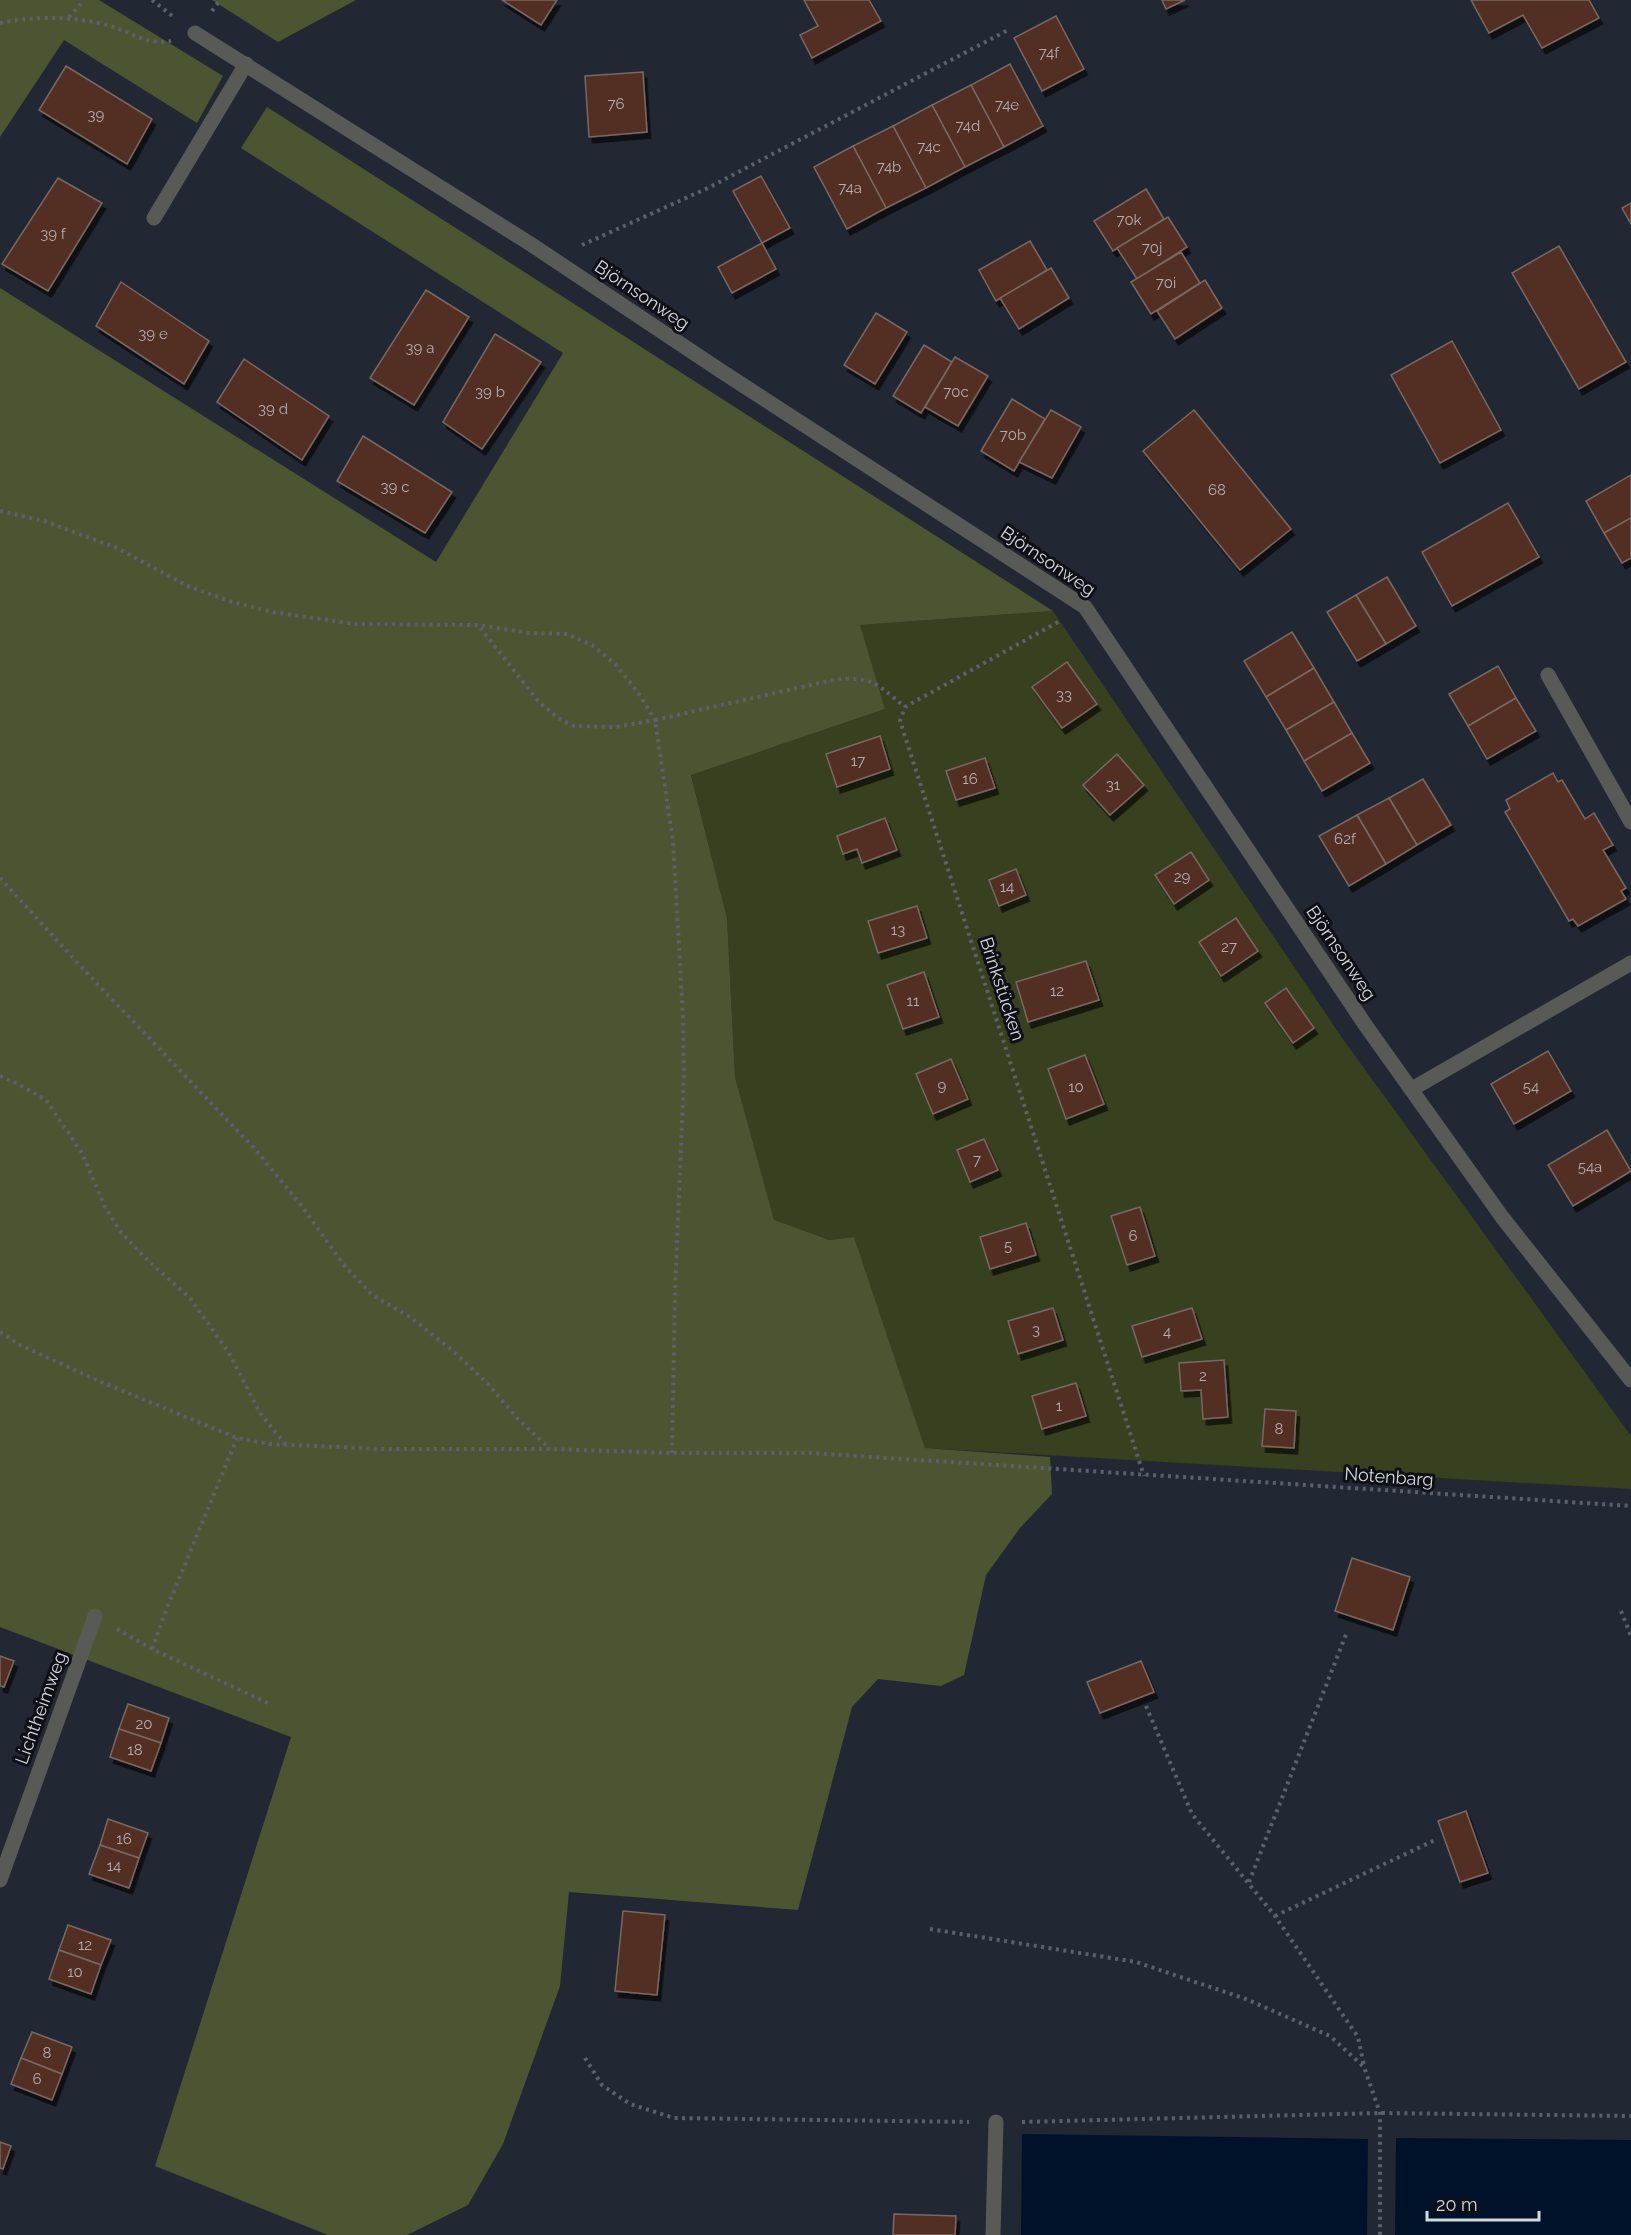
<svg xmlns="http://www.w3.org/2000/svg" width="1631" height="2235" font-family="Raleway,sans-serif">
  <defs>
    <filter id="shadow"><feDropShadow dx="3.5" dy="6" stdDeviation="0" flood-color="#0009"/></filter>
  </defs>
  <rect width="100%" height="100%" fill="#222833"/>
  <polygon fill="#37401f" points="1053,611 1345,1042 1631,1436 1631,1489 925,1448 854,1238 831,1240 774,1221 735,1077 727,918 691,774 885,709 859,625"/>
  <g fill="#4b5531">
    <polygon points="0,0 99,0 223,76 197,123 64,40 0,137"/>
    <polygon points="212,0 356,0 278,42"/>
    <polygon points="267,107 1053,611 860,625 885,709 691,775 727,918 735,1077 774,1220 830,1240 854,1237 925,1448 1050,1457 1052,1494 1020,1528 986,1575 964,1675 941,1686 878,1679 852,1707 798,1910 569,1892 560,1986 503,2144 468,2205 407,2235 328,2235 155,2166 291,1737 0,1627 0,288 436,562 563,353 241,148"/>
  </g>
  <g fill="#001229">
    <polygon points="1022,2134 1368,2139 1367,2235 1021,2235"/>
    <polygon points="1396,2138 1631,2140 1631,2235 1395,2235"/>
  </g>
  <g fill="#532f22" stroke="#796862" stroke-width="1.5" filter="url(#shadow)">
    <polygon points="502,0 557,0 541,25"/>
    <polygon points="804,0 869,0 881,21 812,58 800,35 818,26"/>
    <polygon points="1162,0 1185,0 1166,9"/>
    <polygon points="1471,0 1589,0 1599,18 1542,48 1523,15 1489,33"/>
    <polygon points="1056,16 1084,69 1042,91 1014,38"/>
    <polygon points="1010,64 1043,126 1004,147 971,85"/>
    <polygon points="66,66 152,119 127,164 39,110"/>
    <polygon points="643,72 647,132 589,137 585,76"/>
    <polygon points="971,85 1004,147 965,167 932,105"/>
    <polygon points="932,105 965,167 926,188 893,126"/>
    <polygon points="893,126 926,188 886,208 853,146"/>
    <polygon points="853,146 886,208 847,229 814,167"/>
    <polygon points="761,176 790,228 762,243 733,191"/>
    <polygon points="58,178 102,203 48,291 2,264"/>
    <polygon points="1146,189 1164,219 1113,251 1094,221"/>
    <polygon points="1631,203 1631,224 1622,208"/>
    <polygon points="1168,217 1187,247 1137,279 1117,248"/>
    <polygon points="1030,241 1047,270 996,301 979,270"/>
    <polygon points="762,243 776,269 732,293 718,267"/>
    <polygon points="1559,246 1626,362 1579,389 1512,273"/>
    <polygon points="1181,252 1200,283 1151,314 1131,282"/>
    <polygon points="1051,268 1069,298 1019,329 1000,298"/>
    <polygon points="1205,280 1222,308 1175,339 1157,311"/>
    <polygon points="121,282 209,341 184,384 96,326"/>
    <polygon points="426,290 469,317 414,405 370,378"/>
    <polygon points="876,313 907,332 875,384 844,365"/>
    <polygon points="495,334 541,362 482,449 443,422"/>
    <polygon points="1452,341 1501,430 1440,463 1391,375"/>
    <polygon points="924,345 952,362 921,413 893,396"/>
    <polygon points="955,357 988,376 958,426 925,407"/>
    <polygon points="244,359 329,416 302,460 217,402"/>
    <polygon points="1012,399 1045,419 1014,471 981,451"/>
    <polygon points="1051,410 1081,427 1052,478 1019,462"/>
    <polygon points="1194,410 1291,529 1240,570 1143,451"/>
    <polygon points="363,436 452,492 425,533 337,481"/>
    <polygon points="1631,475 1631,518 1604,533 1586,501"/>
    <polygon points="1508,503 1539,557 1452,606 1422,552"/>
    <polygon points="1631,518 1631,558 1622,563 1604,533"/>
    <polygon points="1387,577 1416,626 1386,644 1356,595"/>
    <polygon points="1356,595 1386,644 1357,661 1327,612"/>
    <polygon points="1292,632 1314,668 1266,697 1244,661"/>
    <polygon points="1067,662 1097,704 1062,728 1032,687"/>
    <polygon points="1498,666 1516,698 1468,726 1449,694"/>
    <polygon points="1314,668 1334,702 1286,730 1266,697"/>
    <polygon points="1516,698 1536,731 1487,759 1468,726"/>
    <polygon points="1334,702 1352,733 1304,761 1286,730"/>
    <polygon points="1352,733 1370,763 1322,791 1304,761"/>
    <polygon points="880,736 890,769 837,787 826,754"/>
    <polygon points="1117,754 1144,785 1110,815 1083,785"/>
    <polygon points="985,758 995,788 956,800 946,771"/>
    <polygon points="1553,773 1558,782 1562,780 1585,819 1594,813 1613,845 1603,850 1626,888 1621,891 1626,899 1578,926 1573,919 1569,921 1505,812 1510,809 1506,800"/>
    <polygon points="1423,779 1451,825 1417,845 1389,798"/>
    <polygon points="1389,798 1417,845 1386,864 1357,815"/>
    <polygon points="1357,815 1386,864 1349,886 1319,836"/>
    <polygon points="885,818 897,850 862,863 857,849 843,854 837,836"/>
    <polygon points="1191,852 1209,880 1174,904 1155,875"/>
    <polygon points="1016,869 1026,895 999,906 989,880"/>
    <polygon points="917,906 927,938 878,953 868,921"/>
    <polygon points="1236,918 1258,951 1221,976 1199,942"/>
    <polygon points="1086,961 1099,1000 1028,1022 1016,982"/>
    <polygon points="924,972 939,1017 903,1029 887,985"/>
    <polygon points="1286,988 1314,1028 1293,1043 1265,1003"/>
    <polygon points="1548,1051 1571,1091 1514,1124 1491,1084"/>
    <polygon points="1085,1055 1104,1104 1066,1119 1048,1069"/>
    <polygon points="951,1059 968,1099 933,1114 916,1074"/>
    <polygon points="1607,1130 1631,1171 1573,1206 1548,1165"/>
    <polygon points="984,1139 998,1170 970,1182 957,1150"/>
    <polygon points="1140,1207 1155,1256 1127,1265 1111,1216"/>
    <polygon points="1026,1223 1036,1255 990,1269 980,1237"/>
    <polygon points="1053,1308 1063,1340 1018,1354 1008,1321"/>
    <polygon points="1192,1308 1202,1339 1142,1357 1132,1326"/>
    <polygon points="1224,1360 1228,1417 1203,1419 1201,1390 1181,1391 1179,1363"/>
    <polygon points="1076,1383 1086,1416 1042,1429 1032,1396"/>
    <polygon points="1265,1409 1296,1411 1294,1448 1262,1446"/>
    <polygon points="1352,1558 1410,1577 1393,1630 1335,1611"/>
    <polygon points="0,1656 14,1661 4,1687 0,1686"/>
    <polygon points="1141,1661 1154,1692 1100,1713 1087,1682"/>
    <polygon points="128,1704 169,1718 161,1743 119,1729"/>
    <polygon points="119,1729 161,1743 151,1771 110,1757"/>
    <polygon points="1466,1811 1488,1873 1460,1882 1438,1821"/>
    <polygon points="108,1819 148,1833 139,1858 100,1845"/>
    <polygon points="100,1845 139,1858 129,1888 89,1874"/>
    <polygon points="623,1911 665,1915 657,1995 615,1991"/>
    <polygon points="68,1925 111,1940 101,1965 59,1950"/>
    <polygon points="59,1950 101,1965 91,1994 49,1979"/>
    <polygon points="32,2032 72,2047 62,2074 21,2058"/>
    <polygon points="21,2058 62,2074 52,2100 11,2084"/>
    <polygon points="0,2142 11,2146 3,2169 0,2168"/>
    <polygon points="894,2214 956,2216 955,2235 893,2235"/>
  </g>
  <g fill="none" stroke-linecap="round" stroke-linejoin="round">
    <g stroke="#5b616b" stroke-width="4" stroke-dasharray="3 4.5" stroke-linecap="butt">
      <polyline points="152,0 175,18"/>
      <polyline points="212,11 220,0"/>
      <polyline points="69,17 84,0"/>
      <path d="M 0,23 C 34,16 69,16 103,24 C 127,29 145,46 171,41"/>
      <polyline points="582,245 708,188 1010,29"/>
      <polyline points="0,511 44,521 117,548 188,586 232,602 273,612 355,624 478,625 530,633 567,634 592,645 615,664 637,691 655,720 616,727 574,726 558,718 539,702 478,625"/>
      <polyline points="1058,622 905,707 900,721 1144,1476"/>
      <polyline points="0,878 85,971 254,1148 301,1205 344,1265 372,1295 410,1317 452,1350 489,1385 518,1419 550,1449"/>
      <polyline points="0,1076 16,1083 46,1100 82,1153 105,1207 121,1232 143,1256 190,1298 229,1353 260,1413 286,1445"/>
      <polyline points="0,1332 20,1345 101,1382 237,1438 270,1444 382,1449 550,1449 672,1453 810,1453 1631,1506"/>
      <path d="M 672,1453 L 675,1291 L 684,1074 L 683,1017 L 673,841 L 655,720 L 833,680 C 874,676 875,683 905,707"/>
      <polyline points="1621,1611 1631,1636"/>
      <polyline points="117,1629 152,1649 272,1705"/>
      <polyline points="152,1649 165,1613 237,1438"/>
      <polyline points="1146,1706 1192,1814 1275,1916 1358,2037 1364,2066"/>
      <polyline points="1249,1882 1347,1632"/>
      <polyline points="1275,1916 1435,1840"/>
      <polyline points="930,1929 1136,1962 1246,1999 1330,2036 1364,2067 1380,2113 1380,2235"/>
      <polyline points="585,2058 602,2085 630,2104 674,2118 969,2122"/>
      <polyline points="1022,2122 1380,2113 1631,2116"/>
    </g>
    <g stroke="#585b55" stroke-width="15">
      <polyline points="154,218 246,64"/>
      <polyline points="993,2235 996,2122"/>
    </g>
    <g stroke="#585b55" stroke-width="15">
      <polyline points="195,33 529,243 721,371 1085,607 1366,1026 1502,1217 1631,1380"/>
      <polyline points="1548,675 1631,822"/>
      <polyline points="1412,1089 1631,963"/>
      <polyline points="0,1880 95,1616"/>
    </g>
  </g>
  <g text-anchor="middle" stroke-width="6" stroke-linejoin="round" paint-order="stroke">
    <g font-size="15" fill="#b3adb0">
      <text x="1049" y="58">74f</text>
      <text x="616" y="109">76</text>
      <text x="1007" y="110">74e</text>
      <text x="96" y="120">39</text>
      <text x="968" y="131">74d</text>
      <text x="929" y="152">74c</text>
      <text x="889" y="172">74b</text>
      <text x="850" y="193">74a</text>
      <text x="1129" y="225">70k</text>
      <text x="53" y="239">39 f</text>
      <text x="1152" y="253">70j</text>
      <text x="1166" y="288">70i</text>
      <text x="153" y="339">39 e</text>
      <text x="420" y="353">39 a</text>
      <text x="490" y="397">39 b</text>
      <text x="956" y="397">70c</text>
      <text x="273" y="414">39 d</text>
      <text x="1013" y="440">70b</text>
      <text x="395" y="492">39 c</text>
      <text x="1217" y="495">68</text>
      <text x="1064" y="700">33</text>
      <text x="858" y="766">17</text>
      <text x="970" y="784">16</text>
      <text x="1113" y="790">31</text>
      <text x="1345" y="844">62f</text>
      <text x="1182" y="882">29</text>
      <text x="1007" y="892">14</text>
      <text x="898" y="935">13</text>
      <text x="1229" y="952">27</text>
      <text x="1057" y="996">12</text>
      <text x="913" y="1006">11</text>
      <text x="942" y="1091">9</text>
      <text x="1076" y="1092">10</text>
      <text x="1531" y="1092">54</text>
      <text x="977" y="1165">7</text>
      <text x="1590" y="1172">54a</text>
      <text x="1133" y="1241">6</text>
      <text x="1008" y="1251">5</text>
      <text x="1036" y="1335">3</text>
      <text x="1167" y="1337">4</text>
      <text x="1203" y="1381">2</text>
      <text x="1059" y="1411">1</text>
      <text x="1279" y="1434">8</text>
      <text x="144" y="1729">20</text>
      <text x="135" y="1755">18</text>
      <text x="124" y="1844">16</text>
      <text x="114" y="1871">14</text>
      <text x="85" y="1950">12</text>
      <text x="75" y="1977">10</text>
      <text x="47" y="2058">8</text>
      <text x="37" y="2084">6</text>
    </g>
    <g font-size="18" fill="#d3d7df" stroke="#0e1016">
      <text transform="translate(642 295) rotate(34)" y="6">Björnsonweg</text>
      <text transform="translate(1048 561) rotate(34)" y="6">Björnsonweg</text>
      <text transform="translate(1341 953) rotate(56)" y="6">Björnsonweg</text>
      <text transform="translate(1002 989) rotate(72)" y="6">Brinkstücken</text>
      <text transform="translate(1389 1477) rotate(4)" y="6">Notenbarg</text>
      <text transform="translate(41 1708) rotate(-70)" y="6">Lichtheimweg</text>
    </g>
  </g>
  <path d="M1427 2211v9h112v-9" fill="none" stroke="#d3d7df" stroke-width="3"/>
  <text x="1436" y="2211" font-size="18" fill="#d3d7df" stroke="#0e1016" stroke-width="4.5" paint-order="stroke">20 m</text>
</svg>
